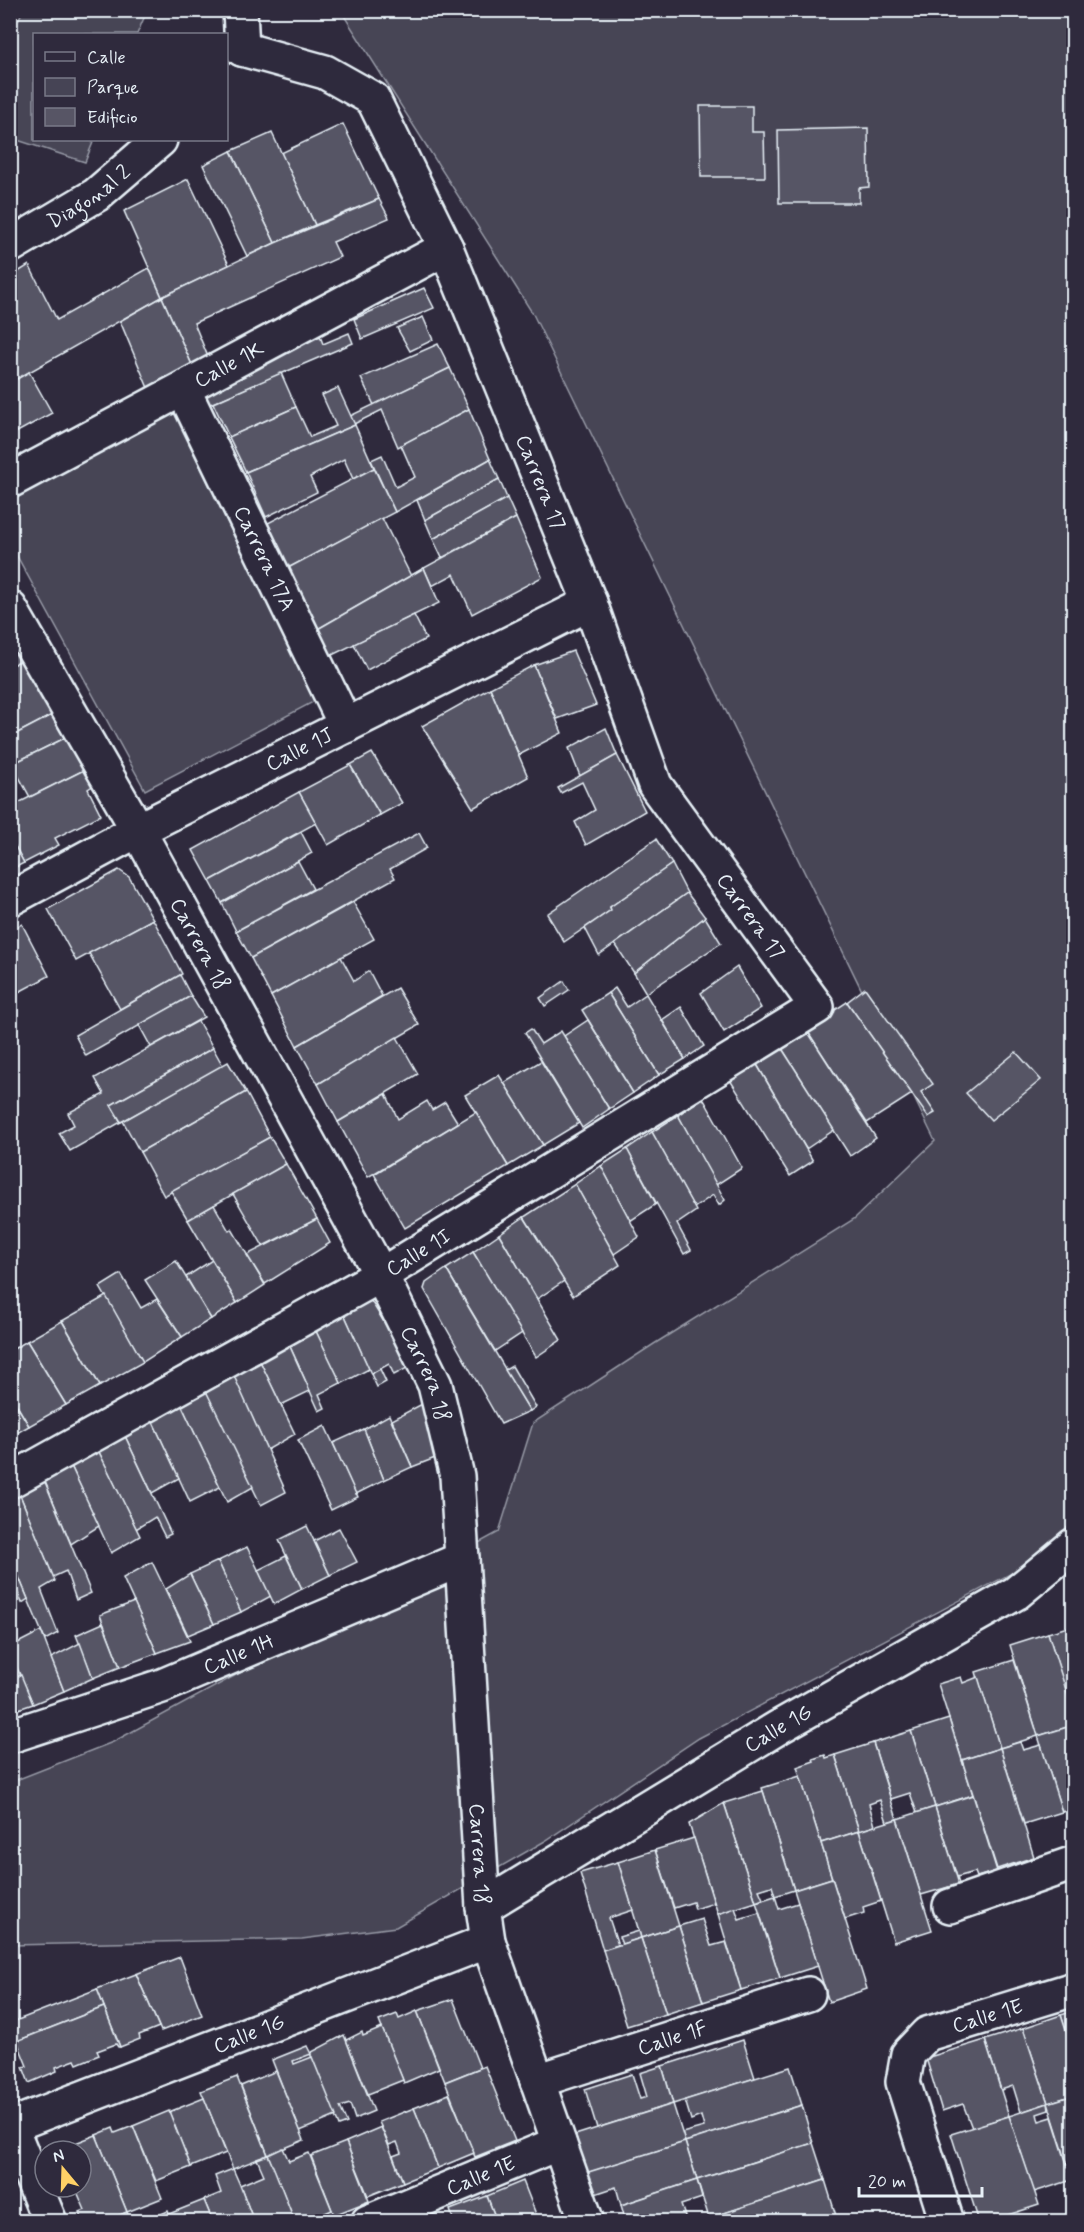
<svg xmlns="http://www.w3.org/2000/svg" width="1084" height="2232" font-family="Mynerve,sans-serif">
  <rect width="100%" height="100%" fill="#2f2a3d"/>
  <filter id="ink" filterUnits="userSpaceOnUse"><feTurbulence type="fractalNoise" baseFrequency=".0167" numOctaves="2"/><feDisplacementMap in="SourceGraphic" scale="12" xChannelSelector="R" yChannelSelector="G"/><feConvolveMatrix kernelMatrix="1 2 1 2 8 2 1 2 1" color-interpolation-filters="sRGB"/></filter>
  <g filter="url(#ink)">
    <g fill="#464455" stroke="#979aa6" stroke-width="1.5">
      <polygon points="23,10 147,11 137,34 34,34 34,140 94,140 85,162 11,138 11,36"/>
      <polygon points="341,11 1073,11 1073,1520 1044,1556 699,1738 545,1841 396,1927 302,1939 11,1945 11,1782 113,1742 499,1532 533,1423 654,1344 854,1219 935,1141 533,314"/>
      <polygon points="172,409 315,701 145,790 11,545 11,485"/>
    </g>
    <g fill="#575565" stroke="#e8f1f8" stroke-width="1.5">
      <polygon points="700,106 752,106 752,132 764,132 765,177 701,177"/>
      <polygon points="343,124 379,199 315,225 281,153"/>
      <polygon points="868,128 869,187 859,188 859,203 779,203 778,130"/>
      <polygon points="272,133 315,225 275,243 231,151"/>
      <polygon points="231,151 275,243 247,256 203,165"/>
      <polygon points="188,179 229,265 162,297 124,211"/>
      <polygon points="379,199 389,218 333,242 340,257 194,323 208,357 192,365 162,297 275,243"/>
      <polygon points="29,265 57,320 149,268 162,297 10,383 10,277"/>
      <polygon points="424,288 434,308 362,339 354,319"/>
      <polygon points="162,297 192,365 148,388 120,321"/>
      <polygon points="423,317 433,340 410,351 397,328"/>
      <polygon points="319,333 323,344 349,333 353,343 208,405 202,388"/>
      <polygon points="438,344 450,368 374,405 361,378"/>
      <polygon points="450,368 469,409 398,447 382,410 354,424 350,416"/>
      <polygon points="29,372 52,413 10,436 10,383"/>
      <polygon points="281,373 296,407 229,437 213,403"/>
      <polygon points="338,388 355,425 246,472 229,437 296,407 310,437 336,426 322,395"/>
      <polygon points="469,409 490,459 395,512 371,460 382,455 396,487 415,477 401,445"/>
      <polygon points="355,425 374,468 353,479 344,459 310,477 317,492 266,517 246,472"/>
      <polygon points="490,459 499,479 425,520 417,500"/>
      <polygon points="374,468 395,512 288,568 268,523"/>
      <polygon points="499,479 507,498 433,539 425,520"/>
      <polygon points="507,498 516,518 442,558 433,539"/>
      <polygon points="382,518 411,576 424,568 316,630 288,568"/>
      <polygon points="516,518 542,577 472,614 454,574 432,586 424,568"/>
      <polygon points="424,568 439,603 328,657 316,630"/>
      <polygon points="414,615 426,639 367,670 354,644"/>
      <polygon points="10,639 22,660 10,666"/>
      <polygon points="573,651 596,705 557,719 534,665"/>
      <polygon points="22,660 54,714 10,737 10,666"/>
      <polygon points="534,665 562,733 519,755 490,688"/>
      <polygon points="490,688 528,777 473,808 422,726"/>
      <polygon points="54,714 67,737 12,764 10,737"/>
      <polygon points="606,728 617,755 580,776 569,748"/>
      <polygon points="67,737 86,769 30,797 12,764"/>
      <polygon points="372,753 402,803 380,815 350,765"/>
      <polygon points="617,755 645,811 586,845 575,822 595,810 582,782 561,793 558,788"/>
      <polygon points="350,765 380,815 328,845 299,792"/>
      <polygon points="86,769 94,785 88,789 101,815 55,838 59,845 24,863 10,837 10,807"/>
      <polygon points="299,792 316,823 210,881 193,850"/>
      <polygon points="301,832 312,853 222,903 210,881"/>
      <polygon points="419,833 427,848 390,869 395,878 251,958 236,931"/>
      <polygon points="10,837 24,863 10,870"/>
      <polygon points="656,839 672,864 610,907 611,910 564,942 547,914"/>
      <polygon points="298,861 313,889 236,931 222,903"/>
      <polygon points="672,864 687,893 599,955 585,928 611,910 610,907"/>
      <polygon points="119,870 129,877 153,919 76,961 48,909"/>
      <polygon points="687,893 705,917 634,973 615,944"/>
      <polygon points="353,902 374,939 271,996 251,958"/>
      <polygon points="705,917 721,943 646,993 634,973"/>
      <polygon points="153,919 182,974 120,1009 89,953"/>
      <polygon points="22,924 49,976 17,993 10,981 10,930"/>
      <polygon points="341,957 354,981 369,971 382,996 297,1046 271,996"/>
      <polygon points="737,967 761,1008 724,1032 701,993"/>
      <polygon points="180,975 191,996 86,1056 75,1035"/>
      <polygon points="564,981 569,990 545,1006 540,998"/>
      <polygon points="397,988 419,1025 318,1084 297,1046"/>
      <polygon points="615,988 627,1007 646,994 685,1059 659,1075 608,993"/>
      <polygon points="865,988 933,1084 921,1092 935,1113 928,1117 847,1002"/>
      <polygon points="608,993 659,1075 633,1093 582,1010"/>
      <polygon points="191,996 204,1017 151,1047 139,1025"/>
      <polygon points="847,1002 912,1094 867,1123 806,1029"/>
      <polygon points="681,1007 704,1046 685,1059 662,1020"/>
      <polygon points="588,1020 633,1093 609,1109 564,1036"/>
      <polygon points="198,1021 213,1048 111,1105 121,1122 70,1151 59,1133 74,1125 68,1113 104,1094 95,1078"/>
      <polygon points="531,1029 541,1044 561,1031 609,1109 582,1128 525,1033"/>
      <polygon points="806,1029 876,1138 850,1156 781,1047"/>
      <polygon points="397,1037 418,1074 338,1122 318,1084"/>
      <polygon points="781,1047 834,1130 806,1149 756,1063"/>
      <polygon points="213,1048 223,1066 121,1122 111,1105"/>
      <polygon points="1016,1052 1041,1080 991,1120 966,1093"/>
      <polygon points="541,1061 579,1123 543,1145 504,1083"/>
      <polygon points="228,1062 246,1092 140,1152 123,1121"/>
      <polygon points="756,1063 813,1161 790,1176 730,1080"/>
      <polygon points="499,1075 543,1145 508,1166 465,1095"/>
      <polygon points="246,1092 270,1137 164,1196 140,1152"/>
      <polygon points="386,1094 398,1119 427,1101 432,1110 445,1102 458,1123 368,1177 338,1122"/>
      <polygon points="703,1098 742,1168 716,1185 678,1115"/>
      <polygon points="476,1112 508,1166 405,1228 374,1174"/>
      <polygon points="678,1115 725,1200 719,1205 713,1195 694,1208 652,1132"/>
      <polygon points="652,1132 696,1211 677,1224 691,1250 684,1254 627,1149"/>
      <polygon points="270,1137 286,1164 188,1220 171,1191"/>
      <polygon points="627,1149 656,1204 630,1221 601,1166"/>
      <polygon points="286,1164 317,1219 263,1246 233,1194"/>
      <polygon points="601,1166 639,1237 614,1254 575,1184"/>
      <polygon points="575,1184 620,1265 573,1296 524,1217"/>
      <polygon points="214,1205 229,1231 232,1229 265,1285 237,1303 188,1220"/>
      <polygon points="524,1217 564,1281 537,1299 499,1234"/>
      <polygon points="317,1219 330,1243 265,1284 247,1255"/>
      <polygon points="499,1234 561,1340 536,1357 473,1252"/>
      <polygon points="473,1252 522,1333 495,1351 446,1269"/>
      <polygon points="212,1260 237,1303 211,1319 186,1277"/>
      <polygon points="176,1261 211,1319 182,1337 145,1280"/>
      <polygon points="446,1269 530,1411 501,1424 424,1289 426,1283"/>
      <polygon points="121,1274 141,1308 157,1299 182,1337 143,1362 100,1287"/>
      <polygon points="106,1296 143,1362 100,1386 62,1321"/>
      <polygon points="358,1297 371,1301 404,1354 409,1367 394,1375 389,1364 371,1374 341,1307"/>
      <polygon points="341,1307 369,1369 341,1384 313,1325"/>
      <polygon points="62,1321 100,1386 66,1405 27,1341"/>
      <polygon points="313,1325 341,1383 319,1394 325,1408 319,1411 287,1340"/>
      <polygon points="287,1340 310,1391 281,1405 258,1357"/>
      <polygon points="27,1341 66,1405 29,1426 10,1394 10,1351"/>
      <polygon points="258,1357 295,1434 267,1450 231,1371"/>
      <polygon points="512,1366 536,1407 530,1411 505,1370"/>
      <polygon points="380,1369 386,1382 377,1387 371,1374"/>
      <polygon points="234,1376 286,1492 261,1505 206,1392"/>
      <polygon points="205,1389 253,1487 227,1502 180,1402"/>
      <polygon points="10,1394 29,1426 10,1437"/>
      <polygon points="180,1402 220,1487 190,1502 152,1420"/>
      <polygon points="424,1403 448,1453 412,1467 392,1420"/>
      <polygon points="389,1415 412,1467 384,1480 364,1429"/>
      <polygon points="152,1420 179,1478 152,1493 125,1436"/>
      <polygon points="325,1426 358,1497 331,1510 298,1440"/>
      <polygon points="364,1429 384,1480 356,1494 333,1443"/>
      <polygon points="125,1436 171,1534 165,1537 155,1517 136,1529 98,1450"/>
      <polygon points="98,1450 140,1536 111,1553 71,1466"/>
      <polygon points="71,1466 99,1526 71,1544 45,1482"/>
      <polygon points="45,1482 91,1593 76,1600 66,1571 53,1577 20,1495"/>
      <polygon points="20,1495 55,1581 41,1589 58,1633 45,1640 10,1556 10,1500"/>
      <polygon points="307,1526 330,1575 302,1589 279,1540"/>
      <polygon points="339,1528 357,1562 330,1575 314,1541"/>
      <polygon points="247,1547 271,1596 241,1612 218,1561"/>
      <polygon points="10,1556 28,1599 22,1603 13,1581 10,1582"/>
      <polygon points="286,1556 302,1589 274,1604 258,1570"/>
      <polygon points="218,1561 241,1612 214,1624 190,1574"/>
      <polygon points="152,1562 190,1641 157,1653 123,1578"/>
      <polygon points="190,1574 214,1624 188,1635 166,1589"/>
      <polygon points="134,1602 157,1653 120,1667 100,1615"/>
      <polygon points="103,1623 120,1667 93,1678 76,1635"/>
      <polygon points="1074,1625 1074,1708 1071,1708 1048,1633"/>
      <polygon points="41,1631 64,1691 33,1704 10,1652 10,1647"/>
      <polygon points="1048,1633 1074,1715 1074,1725 1038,1736 1010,1645"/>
      <polygon points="80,1643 93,1678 64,1691 51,1658"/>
      <polygon points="1014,1660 1038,1736 1000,1748 976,1672"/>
      <polygon points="21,1675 33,1704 10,1712 10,1680"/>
      <polygon points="961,1677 963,1683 978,1677 1000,1748 962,1760 938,1684"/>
      <polygon points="949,1719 973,1795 935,1807 911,1731"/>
      <polygon points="1074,1725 1074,1809 1062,1812 1038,1736"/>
      <polygon points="911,1731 935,1807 917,1813 910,1793 891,1799 873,1743"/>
      <polygon points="1020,1742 1023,1750 1041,1745 1062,1812 1024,1824 1000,1748"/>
      <polygon points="873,1743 897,1819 887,1822 880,1800 869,1804 875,1826 859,1831 835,1755"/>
      <polygon points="1000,1748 1034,1857 997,1869 962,1760"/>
      <polygon points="825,1755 826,1758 835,1755 859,1831 821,1843 797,1767 814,1761 813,1759"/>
      <polygon points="800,1776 832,1878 794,1890 762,1788"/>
      <polygon points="763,1791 794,1890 775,1896 772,1886 759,1890 763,1899 756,1902 724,1803"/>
      <polygon points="973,1795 997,1871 977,1877 975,1872 957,1877 935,1807"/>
      <polygon points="724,1803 756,1902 718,1914 689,1824"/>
      <polygon points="935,1807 959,1884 921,1895 897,1819"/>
      <polygon points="897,1819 932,1930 894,1942 859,1831"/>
      <polygon points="859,1831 881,1901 863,1907 864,1913 845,1919 821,1843"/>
      <polygon points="694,1838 714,1903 695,1909 693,1902 674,1908 655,1850"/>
      <polygon points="655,1850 679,1926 641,1938 618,1862"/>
      <polygon points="618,1862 633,1910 609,1918 618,1945 603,1950 580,1873"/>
      <polygon points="832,1878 867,1989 829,2002 794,1890"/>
      <polygon points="775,1896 779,1909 798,1903 818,1966 780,1978 756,1902"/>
      <polygon points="735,1908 739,1919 759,1913 780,1978 741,1990 718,1914"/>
      <polygon points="702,1919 711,1946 726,1942 741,1990 703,2002 679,1926"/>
      <polygon points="679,1926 703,2002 666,2014 641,1938"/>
      <polygon points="639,1931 641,1938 622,1944 619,1937"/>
      <polygon points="641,1938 666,2014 627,2026 603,1950"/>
      <polygon points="180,1957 202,2015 161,2031 136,1974"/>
      <polygon points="136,1974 159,2027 139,2035 140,2039 120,2047 97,1989"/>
      <polygon points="97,1989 104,2007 17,2041 16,2038 12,2039 10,2023"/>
      <polygon points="453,1999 480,2068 445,2082 417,2011"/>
      <polygon points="104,2007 120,2047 118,2047 116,2044 97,2051 99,2055 77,2064 75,2060 56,2067 57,2071 29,2083 23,2067 27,2066 17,2041"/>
      <polygon points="417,2011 439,2068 404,2083 379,2021 397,2014 399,2019"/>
      <polygon points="1074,2011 1074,2055 1061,2015"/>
      <polygon points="1061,2015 1074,2055 1074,2095 1048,2103 1023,2028"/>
      <polygon points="382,2028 403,2080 368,2094 346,2040 362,2032 363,2036"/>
      <polygon points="1023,2028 1048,2103 1021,2112 1013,2086 1001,2090 985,2040"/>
      <polygon points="344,2035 374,2111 355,2119 350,2104 340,2107 347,2123 339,2126 310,2053"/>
      <polygon points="743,2040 755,2078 673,2104 662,2066"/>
      <polygon points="985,2040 1009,2116 972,2128 963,2104 942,2111 926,2058"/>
      <polygon points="307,2046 311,2054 293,2061 294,2064 312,2057 336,2116 300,2131 272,2060"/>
      <polygon points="485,2066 515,2141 475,2157 445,2082"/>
      <polygon points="662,2066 673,2104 597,2128 585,2089 632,2074 640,2099 647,2097 640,2073"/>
      <polygon points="790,2067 802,2105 685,2142 682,2133 704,2127 701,2116 691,2120 685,2100"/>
      <polygon points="276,2071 304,2140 268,2155 241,2086"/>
      <polygon points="237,2077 268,2155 233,2169 201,2091"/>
      <polygon points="449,2094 474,2153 438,2168 414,2108"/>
      <polygon points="1074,2095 1074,2185 1048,2103"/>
      <polygon points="204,2098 226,2153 191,2167 169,2112"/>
      <polygon points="1048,2103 1049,2110 1037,2114 1038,2118 1039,2121 1052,2117 1072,2180 1034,2192 1009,2116"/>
      <polygon points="673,2104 685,2142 584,2174 572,2136"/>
      <polygon points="802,2105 813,2143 697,2180 685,2142"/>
      <polygon points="414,2108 438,2168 403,2182 393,2156 401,2153 397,2142 389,2145 379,2122"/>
      <polygon points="169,2111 191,2167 156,2181 133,2126"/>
      <polygon points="1009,2116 1039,2205 986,2222 979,2222 951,2134"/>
      <polygon points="133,2126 162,2198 127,2212 96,2135 113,2128 115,2133"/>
      <polygon points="381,2127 403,2182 368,2196 346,2142"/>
      <polygon points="96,2135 127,2212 104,2222 83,2222 80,2212 85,2210 75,2187 81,2187 81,2151 61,2151 60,2149"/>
      <polygon points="346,2142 369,2201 334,2215 311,2156"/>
      <polygon points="685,2142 697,2180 621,2205 616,2187 589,2196 582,2174"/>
      <polygon points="813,2143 825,2180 709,2218 697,2180"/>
      <polygon points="283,2148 289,2161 309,2153 332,2210 314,2218 313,2215 295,2222 268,2155"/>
      <polygon points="268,2155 275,2171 295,2222 254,2222 240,2185 264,2175 257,2159"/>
      <polygon points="233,2169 240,2185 254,2222 213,2222 204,2200 221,2193 215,2176"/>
      <polygon points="697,2180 702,2198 681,2205 687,2222 626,2222 621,2205"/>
      <polygon points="825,2180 837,2219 828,2222 710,2222 709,2218"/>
      <polygon points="523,2181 539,2222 497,2222 487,2196"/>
      <polygon points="487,2196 497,2222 454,2222 450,2210"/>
      <polygon points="204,2200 213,2222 172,2222 169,2214"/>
      <polygon points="168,2211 172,2222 143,2222"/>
      <polygon points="127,2212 131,2222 104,2222"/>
    </g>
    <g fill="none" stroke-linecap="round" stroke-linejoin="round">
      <g stroke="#e8f1f8" stroke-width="38">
        <g id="street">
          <polyline points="240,10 242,49"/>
          <path id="s1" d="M 10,246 L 96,195 L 160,140"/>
          <path id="s2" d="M 183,389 L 346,726"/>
          <path id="s3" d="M 10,481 L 446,248"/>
          <path id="s4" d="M 10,608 L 138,830 L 381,1275 L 435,1385 L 457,1476 L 483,1907 L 488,1941 L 587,2222"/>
          <path id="s5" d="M 10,899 L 138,830 L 590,603"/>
          <path id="s6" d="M 10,1481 L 381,1275 L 817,1007 L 655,785 L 590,603 L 446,248 L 373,99 L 325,72 L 242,49"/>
          <path id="s7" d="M 10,1736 L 162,1686 L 462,1559"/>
          <polyline points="950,1906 1074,1863"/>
          <path id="s8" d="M 483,1907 L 779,1727 L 1016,1593 L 1074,1545"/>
          <path id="s9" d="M 537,2081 L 808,1994"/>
          <polyline points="10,2125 50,2222"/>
          <path id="s10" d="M 10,2126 L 488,1941"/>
          <path id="s11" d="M 368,2222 L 559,2143"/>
          <path id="s12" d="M 947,2222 L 903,2082 L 908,2054 L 927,2034 L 1074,1989"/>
        </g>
      </g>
      <use href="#street" stroke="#2f2a3d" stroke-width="33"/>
    </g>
  </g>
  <g text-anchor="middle" stroke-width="4.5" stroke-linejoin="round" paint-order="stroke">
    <g font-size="21" fill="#e8f1f8" stroke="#2f2a3d">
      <text dy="7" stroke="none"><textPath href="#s1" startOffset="93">Diagonal 2</textPath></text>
      <text dy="7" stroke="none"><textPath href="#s3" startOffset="248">Calle 1K</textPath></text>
      <text transform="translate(541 482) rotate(68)" y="7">Carrera 17</text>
      <text dy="7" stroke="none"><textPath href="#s2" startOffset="188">Carrera 17A</textPath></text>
      <text dy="7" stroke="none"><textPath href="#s5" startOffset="326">Calle 1J</textPath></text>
      <text transform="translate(751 916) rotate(54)" y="7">Carrera 17</text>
      <text dy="7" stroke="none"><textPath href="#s4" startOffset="386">Carrera 18</textPath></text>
      <text dy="7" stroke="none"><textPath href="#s6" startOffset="468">Calle 1I</textPath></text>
      <text dy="7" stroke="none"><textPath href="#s4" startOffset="872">Carrera 18</textPath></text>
      <text dy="7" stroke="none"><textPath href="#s7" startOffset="243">Calle 1H</textPath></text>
      <text dy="7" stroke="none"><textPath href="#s8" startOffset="345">Calle 1G</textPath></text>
      <text dy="7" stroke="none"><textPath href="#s4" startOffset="1358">Carrera 18</textPath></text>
      <text dy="7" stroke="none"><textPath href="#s12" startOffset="266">Calle 1E</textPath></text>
      <text dy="7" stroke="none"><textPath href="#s10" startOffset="256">Calle 1G</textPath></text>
      <text dy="7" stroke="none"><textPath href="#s9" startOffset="142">Calle 1F</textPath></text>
      <text dy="7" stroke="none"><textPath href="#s11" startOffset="122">Calle 1E</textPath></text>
    </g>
  </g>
  <rect width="1084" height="2232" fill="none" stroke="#2f2a3d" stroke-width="36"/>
  <rect x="18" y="18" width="1048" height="2196" fill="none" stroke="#e8f1f8" stroke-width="2" filter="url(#ink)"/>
  <rect x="33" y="33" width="195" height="108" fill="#2f2a3d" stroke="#797a88" stroke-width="1.5"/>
  <rect x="45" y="52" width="30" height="9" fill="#2f2a3d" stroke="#797a88" stroke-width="1.5"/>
  <text x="87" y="63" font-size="18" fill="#e8f1f8">Calle</text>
  <rect x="45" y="78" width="30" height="18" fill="#464455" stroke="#797a88" stroke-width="1.5"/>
  <text x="87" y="93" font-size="18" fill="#e8f1f8">Parque</text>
  <rect x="45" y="108" width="30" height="18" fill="#575565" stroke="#797a88" stroke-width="1.5"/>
  <text x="87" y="123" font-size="18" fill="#e8f1f8">Edificio</text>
  <g transform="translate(63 2169) rotate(341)"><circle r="28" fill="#2f2a3d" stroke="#797a88" stroke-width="1.5"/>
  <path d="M0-4.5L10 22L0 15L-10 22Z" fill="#ffd166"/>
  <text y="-9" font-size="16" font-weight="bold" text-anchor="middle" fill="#e8f1f8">N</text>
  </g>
  <path d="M859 2187v9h123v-9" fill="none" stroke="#e8f1f8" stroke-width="3"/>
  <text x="868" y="2187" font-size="18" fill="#e8f1f8" stroke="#2f2a3d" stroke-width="4.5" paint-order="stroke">20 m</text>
</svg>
